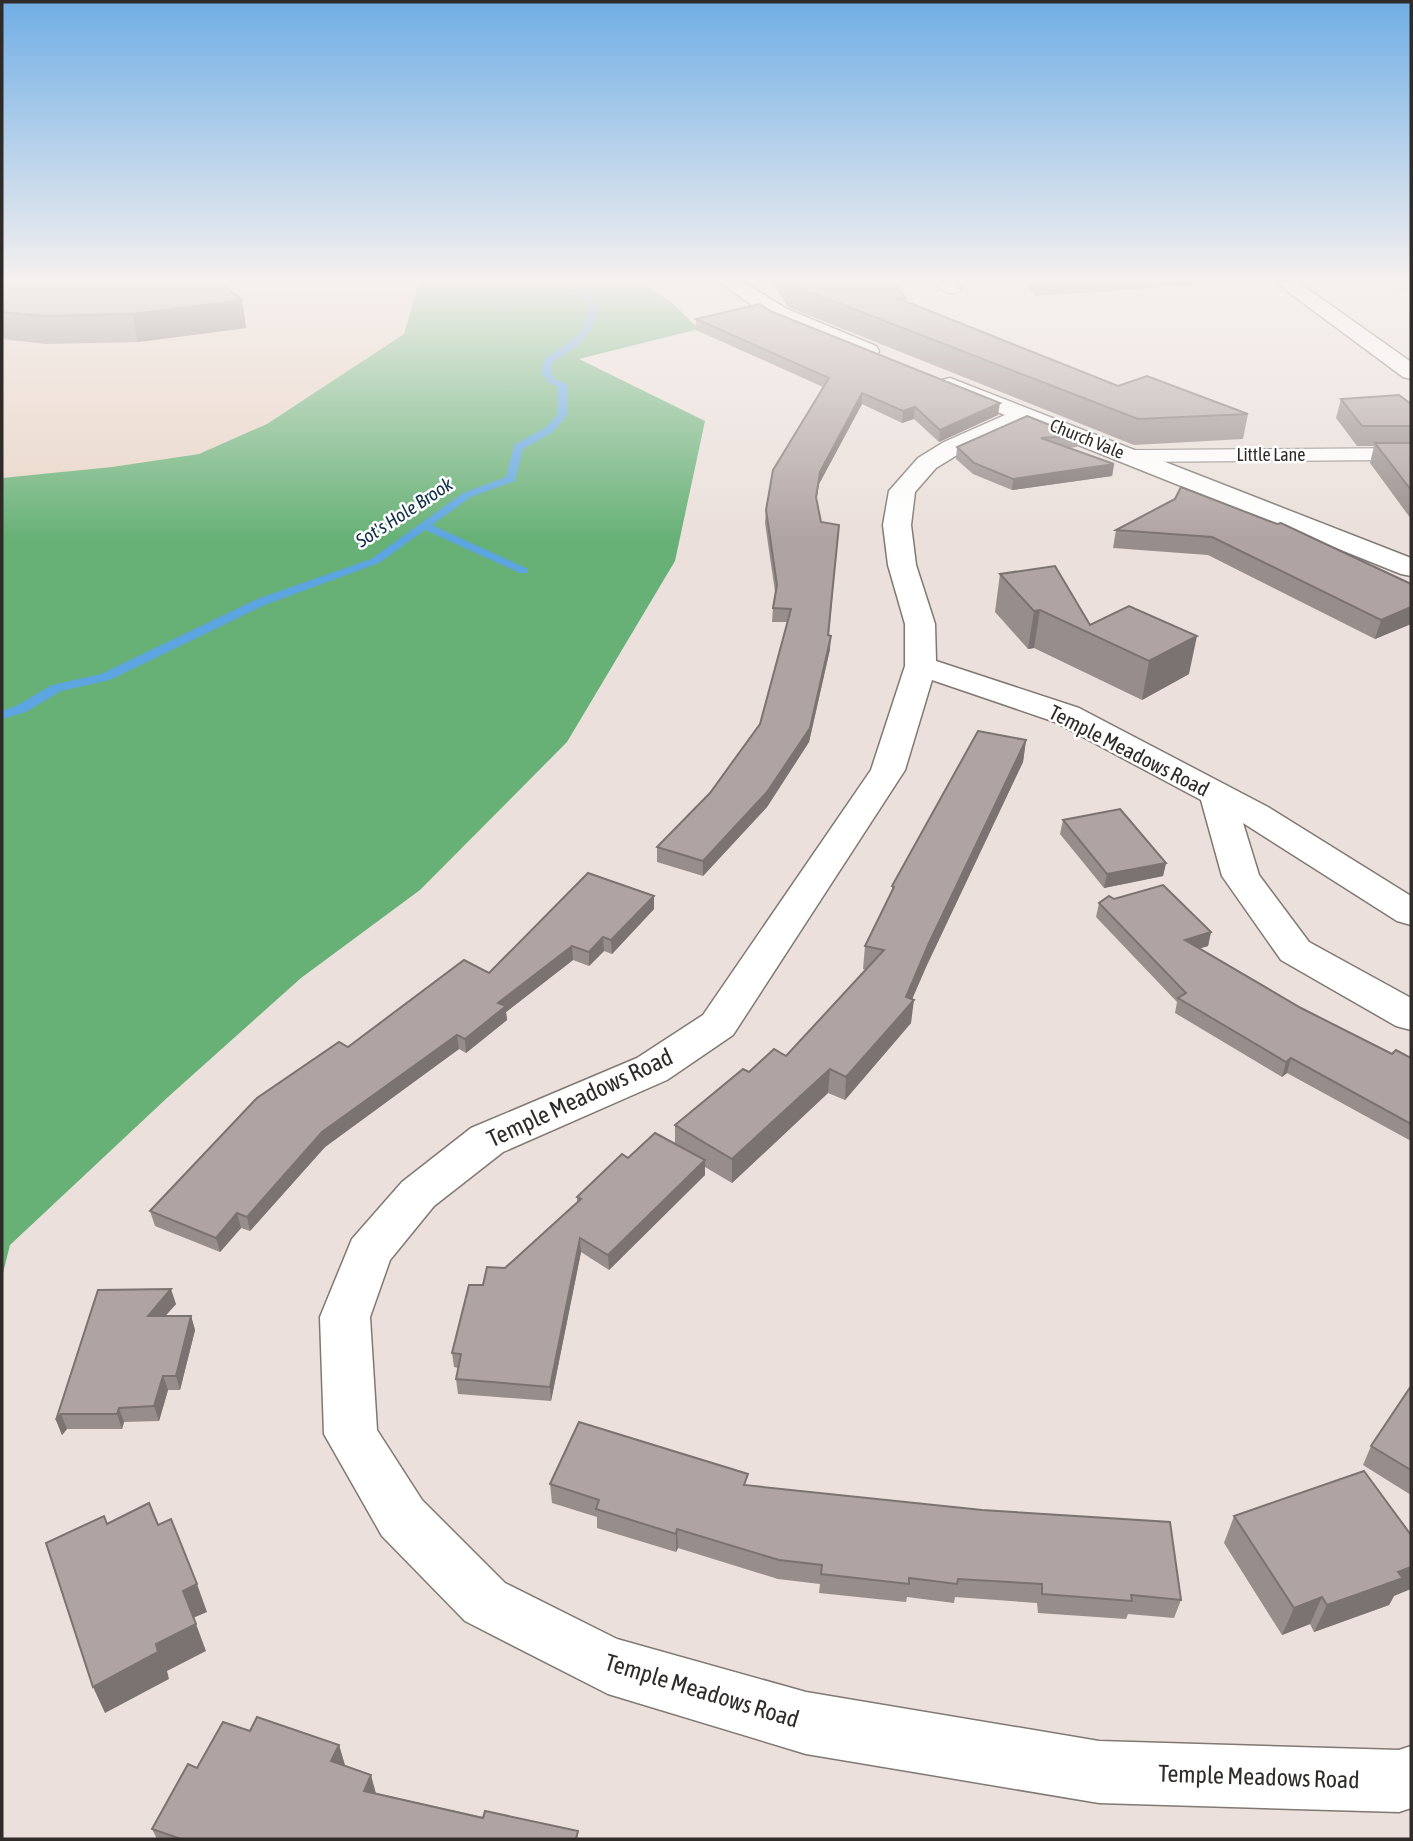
<svg xmlns="http://www.w3.org/2000/svg" width="1413" height="1841" font-family="'Asap Condensed',sans-serif">
  <rect width="100%" height="100%" fill="#ebe0db"/>
  <polygon fill="#e9d5c6" points="2,282 419,282 404,334 267,424 199,454 112,467 2,478"/>
  <polygon fill="#67b176" points="419,282 641,282 670,301 699,329 579,359 705,421 675,561 567,742 420,890 301,978 168,1097 10,1245 2,1277 2,478 112,467 199,454 267,424 404,334"/>
  <g fill="none" stroke-linecap="round" stroke-linejoin="round">
    <path fill="#5ca5e0" fill-rule="evenodd" d="M 566,282 L 575,282 L 598,304 C 594,334 579,347 553,361 L 551,373 L 555,379 L 567,384 L 567,415 L 553,432 L 523,449 L 515,481 L 471,497 L 432,525 L 528,569 L 528,573 L 520,573 L 425,530 L 379,563 L 265,605 L 110,680 L 61,691 L 26,712 L 2,719 L 2,711 L 16,706 L 52,685 L 101,674 L 257,599 L 371,559 L 463,493 L 506,477 L 514,445 L 545,428 L 557,415 L 557,386 L 549,383 L 541,373 L 544,360 C 568,340 584,341 590,305 Z"/>
    <g stroke="#827873" stroke-width="2">
      <g id="lane">
        <polygon points="1390,282 1409,282 1411,285 1403,290"/>
        <polygon points="1411,448 1411,460 1130,462 1123,460 1120,456 1123,452 1130,450"/>
      </g>
    </g>
    <g stroke="#827873" stroke-width="3">
      <g id="street">
        <polygon points="720,282 743,282 787,309 876,346 879,351 876,356 860,356 771,319"/>
        <path d="M 935,282 L 956,282 L 961,288 L 958,292 C 947,295 941,291 935,282 Z"/>
        <polygon points="950,378 1411,558 1411,576 1401,574 1026,424 962,452 936,468 915,492 911,525 916,565 935,624 936,661 1079,708 1268,807 1411,896 1411,925 1397,921 1243,823 1259,875 1309,942 1411,998 1411,1030 1396,1026 1281,960 1222,876 1201,800 1055,722 932,680 905,770 733,1035 667,1080 503,1152 434,1206 390,1260 370,1317 377,1430 422,1500 505,1583 617,1639 806,1692 1099,1741 1399,1750 1411,1746 1411,1808 1399,1812 1099,1803 806,1754 608,1694 465,1621 382,1536 324,1434 320,1317 352,1239 402,1182 471,1128 637,1058 703,1015 871,770 905,666 905,624 888,565 883,525 889,491 918,458 944,442 1005,415 942,390 938,385 942,380"/>
      </g>
    </g>
    <g stroke="#827873" stroke-width="3">
      <polygon id="secondary" points="1275,282 1298,282 1411,362 1411,379 1403,377"/>
    </g>
    <use href="#lane" fill="#fff" fill-rule="evenodd"/>
    <use href="#street" fill="#fff" fill-rule="evenodd"/>
    <use href="#secondary" fill="#fff" fill-rule="evenodd"/>
  </g>
  <g fill="#978d8b">
    <polygon points="2,282 242,300 246,328 138,342 46,344 2,339"/>
    <polygon points="772,282 892,282 906,298 905,302 1118,386 1248,414 1243,439 1134,445 788,307"/>
    <polygon points="1022,282 1233,282 1036,296"/>
    <polygon points="770,311 998,415 939,442 914,419 902,423 862,404 819,484 816,501 821,522 839,525 829,635 830,649 809,742 767,807 703,876 657,862 657,847 710,793 760,724 788,622 772,622 773,608 775,592 765,523 766,510 823,387 696,330 696,319"/>
    <polygon points="1341,399 1411,404 1411,519 1370,463 1374,446 1357,446 1336,418"/>
    <polygon points="1027,416 1078,436 1077,447 1068,448 1114,464 1112,476 1012,490 973,474 956,459 957,447"/>
    <polygon points="1277,524 1411,584 1411,624 1375,639 1208,555 1113,548 1116,530"/>
    <polygon points="1000,574 1090,625 1189,674 1142,700 1034,648 1028,649 995,612"/>
    <polygon points="1026,740 1023,762 926,967 912,999 911,1023 845,1100 828,1093 732,1183 705,1167 705,1175 609,1270 581,1252 551,1401 458,1394 456,1379 458,1368 454,1367 452,1353 483,1285 505,1268 577,1202 577,1197 628,1158 675,1144 675,1125 749,1072 786,1056 866,970 863,969 865,946 892,892 892,886"/>
    <polygon points="1063,820 1166,863 1163,876 1104,888 1060,834"/>
    <polygon points="654,896 654,909 612,954 604,951 589,966 573,960 506,1012 507,1020 466,1053 459,1049 325,1147 250,1231 241,1228 220,1252 155,1226 150,1211 348,1047 489,973"/>
    <polygon points="1114,899 1211,932 1208,946 1200,948 1301,1008 1392,1054 1411,1058 1411,1141 1287,1073 1282,1077 1175,1013 1177,1002 1096,917 1099,903"/>
    <polygon points="98,1290 176,1304 165,1316 191,1316 195,1330 180,1390 168,1390 159,1421 124,1422 122,1429 67,1429 62,1435 56,1420"/>
    <polygon points="1411,1386 1411,1495 1363,1465 1371,1446"/>
    <polygon points="550,1484 748,1485 1181,1600 1174,1618 1128,1614 1126,1619 1038,1613 1037,1603 955,1597 954,1603 907,1597 906,1602 819,1593 820,1584 778,1579 678,1548 676,1552 597,1528 597,1517 552,1503"/>
    <polygon points="1234,1516 1394,1596 1389,1605 1314,1632 1310,1624 1282,1635 1224,1543"/>
    <polygon points="250,1731 339,1745 345,1766 376,1793 579,1839 157,1839 152,1829 197,1768"/>
  </g>
  <g fill="#7b7371">
    <polygon points="242,300 246,328 138,342 132,314"/>
    <polygon points="862,393 862,404 819,484 815,510 816,497 820,472"/>
    <polygon points="1000,403 998,415 939,442 940,430"/>
    <polygon points="915,407 914,419 902,423 903,411"/>
    <polygon points="1114,464 1112,476 1012,490 1013,479"/>
    <polygon points="1411,607 1411,624 1375,639 1381,620"/>
    <polygon points="1040,610 1034,648 1028,649 1034,611"/>
    <polygon points="831,636 830,649 809,742 767,807 703,876 703,861"/>
    <polygon points="1197,636 1189,674 1142,700 1149,661"/>
    <polygon points="1026,740 1023,762 926,967 910,1004 914,1000 911,1023 845,1100 846,1077 906,997 929,943"/>
    <polygon points="1166,863 1163,876 1104,888 1107,874"/>
    <polygon points="654,896 654,909 612,954 611,940"/>
    <polygon points="1211,932 1208,946 1182,954 1185,940"/>
    <polygon points="603,937 604,951 589,966 589,952"/>
    <polygon points="572,946 573,960 506,1012 507,1020 466,1053 465,1039 498,1003"/>
    <polygon points="457,1035 459,1049 325,1147 250,1231 247,1217 322,1132"/>
    <polygon points="1291,1058 1287,1073 1282,1077 1286,1062"/>
    <polygon points="830,1069 828,1093 732,1183 732,1159"/>
    <polygon points="705,1160 705,1175 609,1270 608,1255"/>
    <polygon points="237,1213 241,1228 220,1252 216,1238"/>
    <polygon points="580,1238 581,1252 551,1401 550,1387"/>
    <polygon points="171,1289 176,1304 152,1331 148,1316"/>
    <polygon points="191,1316 195,1330 180,1390 176,1376"/>
    <polygon points="163,1376 168,1390 159,1421 154,1406"/>
    <polygon points="119,1408 124,1422 122,1429 117,1414"/>
    <polygon points="61,1414 67,1429 62,1435 56,1420"/>
    <polygon points="677,1529 678,1548 676,1552 676,1534"/>
    <polygon points="1411,1567 1411,1589 1394,1596 1389,1605 1314,1632 1327,1605 1398,1572"/>
    <polygon points="197,1584 207,1612 193,1618 183,1591"/>
    <polygon points="1322,1597 1310,1624 1282,1635 1294,1608"/>
    <polygon points="196,1624 206,1651 167,1671 169,1679 105,1713 93,1687 156,1644"/>
    <polygon points="339,1745 347,1772 331,1761"/>
    <polygon points="371,1775 378,1801 364,1791"/>
  </g>
  <g fill="#b0a4a2" stroke="#7b7371" stroke-width="2">
    <polygon points="2,282 220,282 242,300 132,314 39,316 2,312"/>
    <polygon points="787,282 892,282 906,298 897,298 1118,386 1147,376 1248,414 1138,419 789,284"/>
    <polygon points="760,304 770,311 1000,403 940,430 915,407 903,411 862,393 820,472 816,497 821,522 839,525 828,635 831,636 810,728 767,792 703,861 657,847 710,793 760,724 791,609 773,608 777,585 766,510 773,470 829,378 696,319"/>
    <polygon points="1399,395 1411,404 1411,426 1362,426 1341,399"/>
    <polygon points="1027,416 1078,436 1041,438 1114,464 1013,479 974,463 957,447"/>
    <polygon points="1375,443 1411,443 1411,490"/>
    <polygon points="1181,487 1277,524 1281,523 1411,584 1411,607 1381,620 1212,537 1116,530 1175,499"/>
    <polygon points="1055,566 1090,625 1129,606 1197,636 1149,661 1040,610 1034,611 1000,574"/>
    <polygon points="978,731 1026,740 929,943 906,997 914,1000 846,1077 830,1069 732,1159 675,1125 743,1069 749,1072 774,1049 786,1056 884,950 865,946 894,887 892,886"/>
    <polygon points="1120,809 1166,863 1107,874 1063,820"/>
    <polygon points="588,873 654,896 611,940 603,937 589,952 572,946 498,1003 506,1006 465,1039 457,1035 322,1132 247,1217 237,1213 216,1238 150,1211 257,1098 339,1042 348,1047 464,960 489,973"/>
    <polygon points="1163,885 1211,932 1185,940 1301,1008 1392,1054 1396,1050 1411,1058 1411,1124 1291,1058 1286,1062 1178,998 1186,993 1099,903 1109,896 1114,899"/>
    <polygon points="655,1133 705,1160 608,1255 580,1238 550,1387 456,1379 461,1354 452,1353 469,1285 483,1285 487,1267 505,1268 581,1199 577,1197 622,1154 628,1158"/>
    <polygon points="171,1289 148,1316 191,1316 176,1376 163,1376 154,1406 119,1408 117,1414 61,1414 56,1420 98,1290"/>
    <polygon points="1411,1386 1411,1470 1371,1446"/>
    <polygon points="579,1422 748,1474 744,1485 982,1510 1170,1522 1181,1600 1131,1595 1132,1601 1042,1594 1042,1584 958,1579 957,1584 909,1578 909,1584 821,1574 822,1565 779,1560 677,1529 676,1534 596,1509 599,1500 550,1484"/>
    <polygon points="1364,1471 1411,1535 1411,1567 1398,1572 1403,1578 1367,1591 1327,1605 1322,1597 1294,1608 1234,1516"/>
    <polygon points="149,1503 158,1525 171,1519 197,1584 183,1591 196,1624 156,1644 158,1652 93,1687 46,1543 104,1516 107,1524"/>
    <polygon points="257,1717 339,1745 331,1761 371,1775 364,1791 483,1818 485,1811 578,1831 576,1839 181,1839 152,1829 188,1764 197,1768 223,1722 250,1731"/>
  </g>
  <linearGradient id="sky" x2="0" y2="1"><stop stop-color="#70aee5"/><stop offset="0.52" stop-color="#f6f1ef"/><stop offset="1" stop-color="#f6f1ef" stop-opacity="0"/></linearGradient>
  <rect width="1413" height="539" fill="url(#sky)"/>
  <g text-anchor="middle" stroke-width="5" stroke-linejoin="round" paint-order="stroke">
    <g font-size="18" fill="#2f2b29" stroke="#fff">
      <text transform="translate(1087 439) rotate(22)" y="6">Church Vale</text>
      <text x="1271" y="461">Little Lane</text>
    </g>
    <g font-size="19" font-style="italic" fill="#0f2e47" stroke="#fff">
      <text transform="translate(404 512) rotate(-33)" y="7">Sot's Hole Brook</text>
    </g>
    <g font-size="21" fill="#2f2b29" stroke="#fff">
      <text transform="translate(1129 751) rotate(27)" y="7">Temple Meadows Road</text>
    </g>
    <g font-size="24" fill="#2f2b29" stroke="#fff">
      <text transform="translate(580 1098) rotate(-25)" y="8">Temple Meadows Road</text>
      <text transform="translate(702 1691) rotate(17)" y="8">Temple Meadows Road</text>
      <text transform="translate(1259 1777) rotate(2)" y="8">Temple Meadows Road</text>
    </g>
  </g>
  <rect width="1413" height="1841" fill="none" stroke="#2f2b29" stroke-width="7"/>
</svg>
